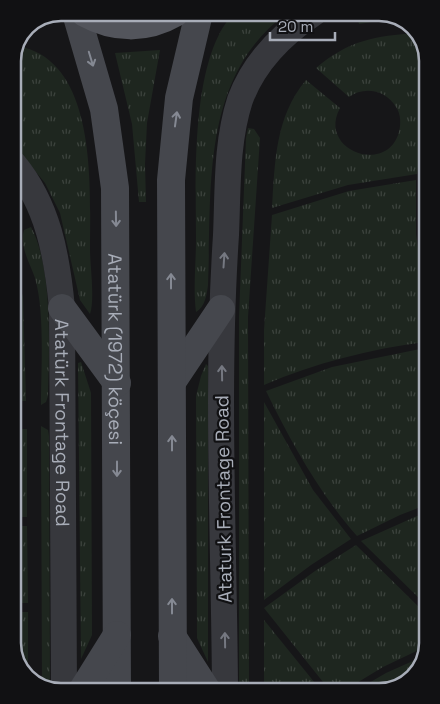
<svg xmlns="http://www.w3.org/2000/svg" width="440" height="704" font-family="'Space Grotesk',sans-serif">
  <defs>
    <pattern id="grass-tufts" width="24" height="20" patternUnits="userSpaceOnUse" patternTransform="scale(1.25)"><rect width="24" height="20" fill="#1e261f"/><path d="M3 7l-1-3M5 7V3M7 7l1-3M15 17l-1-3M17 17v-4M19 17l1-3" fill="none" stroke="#3c433d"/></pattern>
  </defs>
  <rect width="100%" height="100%" fill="#161618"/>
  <g fill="url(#grass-tufts)">
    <path d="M 234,13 L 287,13 C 200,77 212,188 208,285 C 207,294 205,307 196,312 C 193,289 196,263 196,239 C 196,179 190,58 234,13 Z"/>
    <polygon points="356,13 382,13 397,18 359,24"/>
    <path d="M 417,33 L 422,39 L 423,131 L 417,174 L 348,185 L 272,208 C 275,162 275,117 306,80 L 340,108 C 317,150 387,176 399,132 C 401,124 401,114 396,107 C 386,90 364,86 349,97 L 316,68 C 349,40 375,36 417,33 Z"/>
    <path d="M 18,46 C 98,61 90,187 90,249 C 90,266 95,299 90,314 L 80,300 L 60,213 L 45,183 L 13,144 L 13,58 Z"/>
    <polygon points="160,50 147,123 145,164 146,202 139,202 132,124 115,53"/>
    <polygon points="248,128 254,129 260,138 248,317 249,689 239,689 239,317 246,138"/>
    <path d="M 416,180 L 416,234 L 425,299 L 425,342 C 370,349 315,363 264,385 L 264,330 L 272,215 L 349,191 Z"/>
    <polygon points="423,180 424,180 424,250 422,209"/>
    <path d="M 31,227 C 53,267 49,350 48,396 L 46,402 L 41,405 C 41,369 45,312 35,278 C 30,263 19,246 24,230 Z"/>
    <polygon points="14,266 23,297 26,401 15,401"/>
    <path d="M 425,348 L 426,505 L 400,515 L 357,536 C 319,493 291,442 266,391 L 332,367 Z"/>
    <polygon points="81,362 91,393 92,635 81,659 78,363"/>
    <polygon points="206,364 208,366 208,662 197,638 196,396 201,376"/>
    <polygon points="264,402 313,490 351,539 311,565 264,600"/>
    <polygon points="41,426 48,430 49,436 50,689 42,686"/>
    <rect x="16" y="429" width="11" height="88"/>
    <polygon points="426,512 427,606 361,541"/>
    <polygon points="16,526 27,526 28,603 17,603"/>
    <polygon points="356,545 427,615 427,646 383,667 350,687 327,687 264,608 315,571"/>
    <polygon points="17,612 28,612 28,676 18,665"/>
    <polygon points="264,620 319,688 264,688"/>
    <polygon points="424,656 419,670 401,686 362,687 386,673"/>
  </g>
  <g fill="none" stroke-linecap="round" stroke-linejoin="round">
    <g stroke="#37383d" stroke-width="26">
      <path id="s1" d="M 14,164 C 48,205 57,255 62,308 L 64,691"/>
      <path d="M 225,689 C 224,538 216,386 226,235 C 228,191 226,143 240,100 C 254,62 281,35 314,13"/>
    </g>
    <g stroke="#45474d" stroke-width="28">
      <path id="s2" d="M 76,13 L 104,109 L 115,188 L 117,691"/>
      <polyline points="62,308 117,383"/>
      <polyline points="172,382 221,309"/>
      <polyline points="172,636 206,689"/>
      <polyline points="173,690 171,180 179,98 199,13"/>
      <polyline points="82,691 117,635"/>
    </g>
    <path stroke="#53555c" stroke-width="28" d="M 85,13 C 114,29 146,30 175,13"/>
  </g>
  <defs><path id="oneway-shaft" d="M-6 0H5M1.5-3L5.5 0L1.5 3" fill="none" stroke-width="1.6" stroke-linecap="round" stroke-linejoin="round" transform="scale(1.25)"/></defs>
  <g stroke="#858993">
    <use href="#oneway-shaft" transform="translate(91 59) rotate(73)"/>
    <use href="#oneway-shaft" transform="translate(176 119) rotate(-82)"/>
    <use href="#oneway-shaft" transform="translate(116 219) rotate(89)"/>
    <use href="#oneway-shaft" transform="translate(171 281) rotate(-90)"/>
    <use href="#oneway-shaft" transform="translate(172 443) rotate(-90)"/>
    <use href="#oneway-shaft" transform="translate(117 469) rotate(90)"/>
    <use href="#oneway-shaft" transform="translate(172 606) rotate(-90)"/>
  </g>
  <g stroke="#757881">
    <use href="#oneway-shaft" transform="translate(224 260) rotate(-86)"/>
    <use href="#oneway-shaft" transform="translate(222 373) rotate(-91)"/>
    <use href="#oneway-shaft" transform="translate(225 640) rotate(-91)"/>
  </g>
  <g text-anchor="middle" stroke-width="4.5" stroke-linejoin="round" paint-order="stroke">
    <g font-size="19" fill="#a8adb8" stroke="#111113">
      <text dy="7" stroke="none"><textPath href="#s2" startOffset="341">Atatürk (1972) köçesi</textPath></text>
      <text dy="7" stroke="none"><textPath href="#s1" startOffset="269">Atatürk Frontage Road</textPath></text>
      <text transform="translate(223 499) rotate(-91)" y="7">Ataturk Frontage Road</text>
    </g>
  </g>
  <path d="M0 0H440V704H0ZM61 21H379A40 40 0 0 1 419 61V643A40 40 0 0 1 379 683H61A40 40 0 0 1 21 643V61A40 40 0 0 1 61 21Z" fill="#111113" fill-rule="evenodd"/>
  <path fill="none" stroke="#a8adb8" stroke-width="2.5" d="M61 21H379A40 40 0 0 1 419 61V643A40 40 0 0 1 379 683H61A40 40 0 0 1 21 643V61A40 40 0 0 1 61 21Z"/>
  <path d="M270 32v8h65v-8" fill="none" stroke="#a8adb8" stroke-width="2.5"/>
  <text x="278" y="32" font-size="15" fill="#a8adb8" stroke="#111113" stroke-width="4" paint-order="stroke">20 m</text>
</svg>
